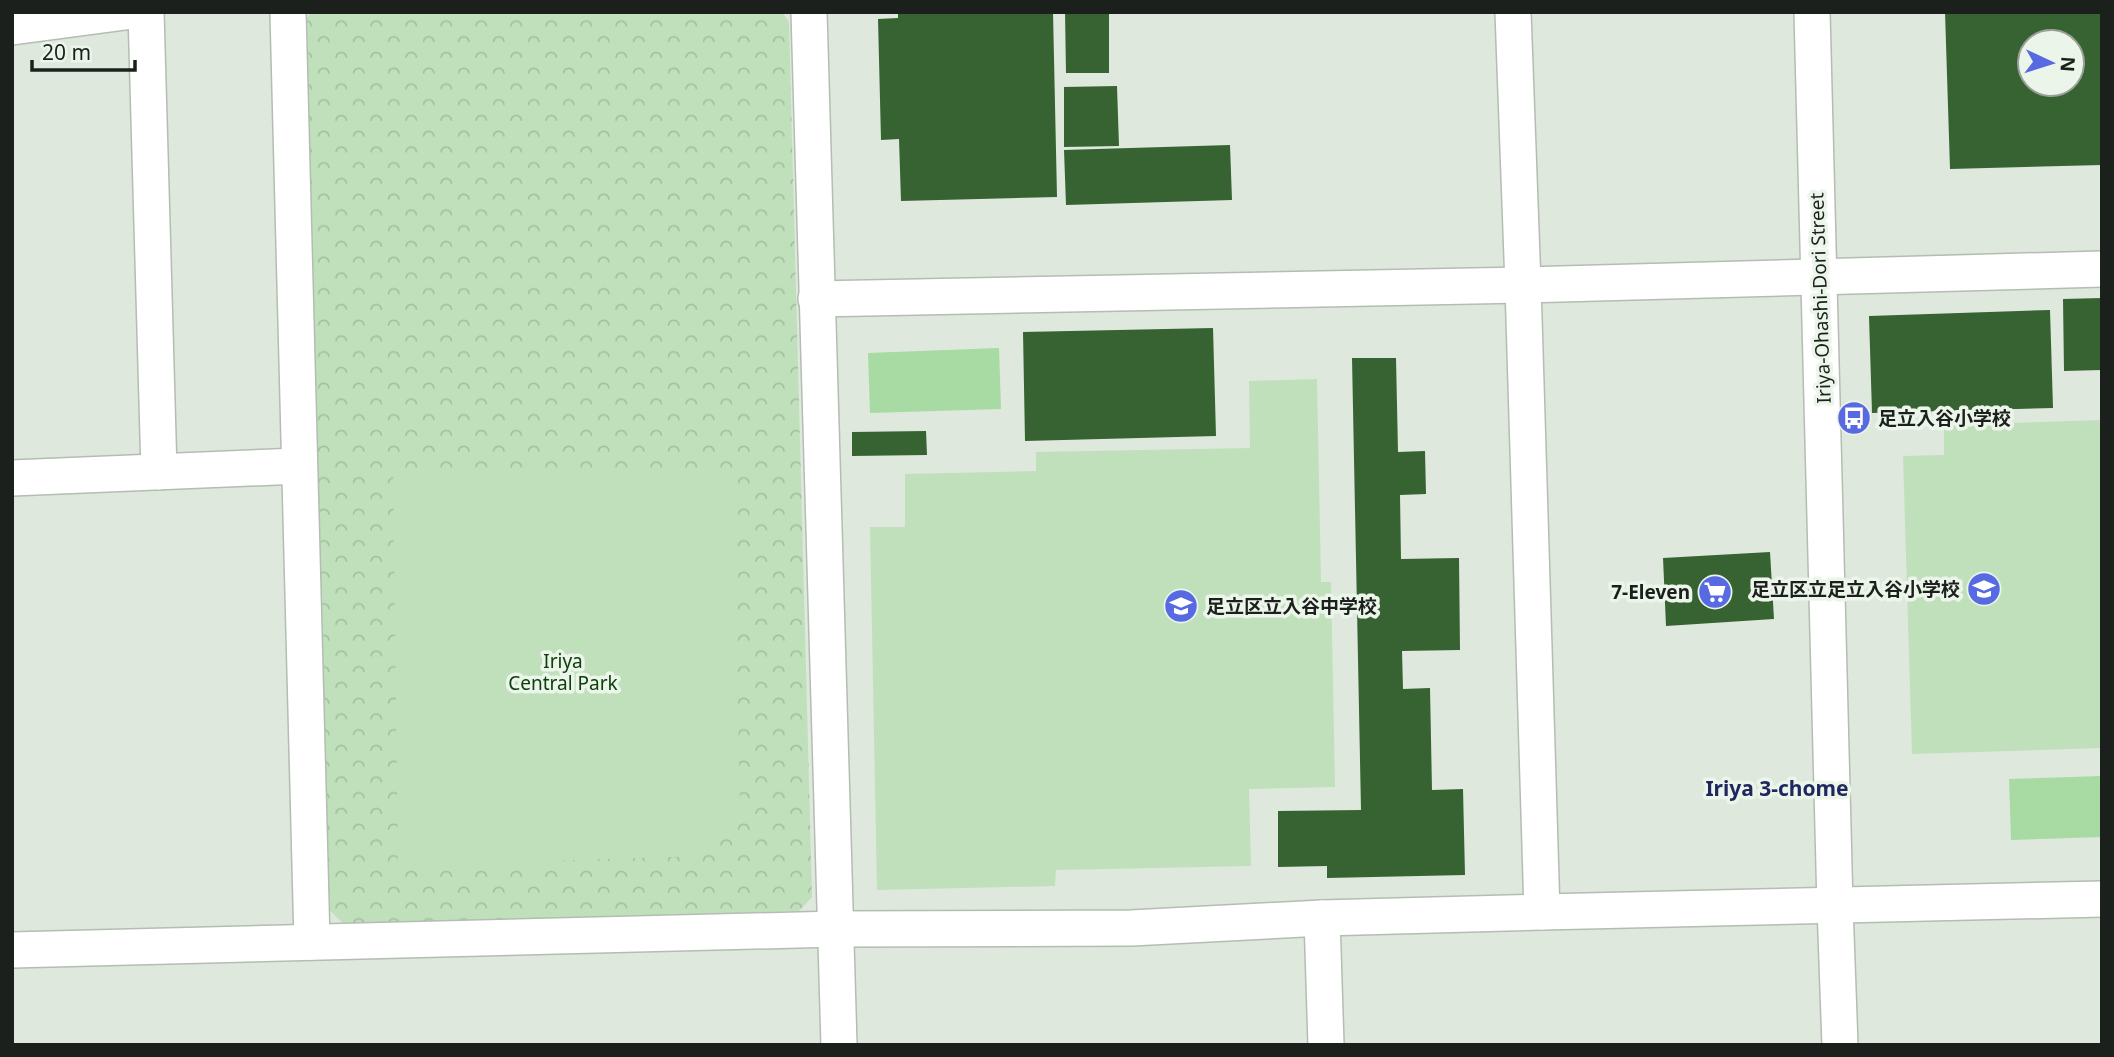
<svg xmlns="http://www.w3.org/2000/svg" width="2114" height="1057" font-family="'Noto Sans','Noto Sans JP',sans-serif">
  <defs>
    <pattern id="park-crowns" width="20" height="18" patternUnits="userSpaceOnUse" patternTransform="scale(1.75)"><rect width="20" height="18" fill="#c0e0bc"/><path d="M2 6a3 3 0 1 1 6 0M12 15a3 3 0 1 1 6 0" fill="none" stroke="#a4c0a1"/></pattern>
  </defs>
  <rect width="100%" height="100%" fill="#dee8dd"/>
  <polygon fill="url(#park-crowns)" points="311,12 782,12 789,22 812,897 799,911 345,925 325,906 307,18"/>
  <g fill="#c0e0bc">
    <polygon points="1317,379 1321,582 1331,582 1335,787 1249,789 1251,866 1056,870 1055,886 877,890 870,527 905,527 905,474 1036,471 1036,452 1250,448 1249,381"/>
    <polygon points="2102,420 2102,748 1912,754 1903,456 1944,455 1944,425"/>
    <polygon points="393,468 733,469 740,809 700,856 398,866"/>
  </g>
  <g fill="#a8daa3">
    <polygon points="999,348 1001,409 870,413 868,353"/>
    <polygon points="2102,776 2102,837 2011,840 2009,779"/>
  </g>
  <g fill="#376333" fill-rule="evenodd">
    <polygon points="898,12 1053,12 1057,197 901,201 899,139 881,140 878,19 898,18"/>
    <polygon points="1065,12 1109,12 1109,73 1066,73"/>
    <path d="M 1945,12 L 2102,12 L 2102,165 L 1950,169 ZM 2030,42 L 2072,42 L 2072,84 L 2030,84 Z"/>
    <polygon points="1117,86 1119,146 1064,147 1064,87"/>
    <polygon points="1230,145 1232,200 1066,205 1064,150"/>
    <polygon points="2102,298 2102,370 2064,371 2063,299"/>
    <polygon points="2050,310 2053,408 1872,413 1869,316"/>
    <polygon points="1213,328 1216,436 1025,441 1023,332"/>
    <polygon points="1352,358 1396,358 1398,452 1425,451 1426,494 1400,495 1401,559 1459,558 1460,650 1402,651 1403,689 1430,688 1432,790 1463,789 1465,875 1327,878 1327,866 1278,867 1278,811 1361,810"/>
    <polygon points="926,431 927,455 852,456 852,432"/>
    <polygon points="1770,552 1774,619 1666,626 1663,558"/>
  </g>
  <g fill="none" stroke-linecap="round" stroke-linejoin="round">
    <g stroke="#b4bdb2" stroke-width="38">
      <g id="minor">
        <polyline points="146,12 159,472"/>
        <polyline points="288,12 312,942"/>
        <polyline points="809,12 839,1045"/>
        <polyline points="1513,12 1523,285 1542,912"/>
        <polyline points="1812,12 1835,906 1840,1045"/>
        <polyline points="12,27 125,12"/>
        <polyline points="816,299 1523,285 2102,269"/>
        <polyline points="12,478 299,466"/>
        <polyline points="1322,918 1326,1045"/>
        <polyline points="12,950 836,929 1131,928 1322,918 1542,912 2102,899"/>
      </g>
    </g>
    <use href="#minor" stroke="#fff" stroke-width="35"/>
  </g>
  <defs>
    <g id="bus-disc" transform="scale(1.75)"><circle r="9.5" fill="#586ae1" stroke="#ebf5ea"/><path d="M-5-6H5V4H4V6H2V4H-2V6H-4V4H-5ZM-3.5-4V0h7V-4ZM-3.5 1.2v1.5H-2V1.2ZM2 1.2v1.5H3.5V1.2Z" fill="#fff"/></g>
    <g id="school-disc" transform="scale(1.75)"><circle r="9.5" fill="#586ae1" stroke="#ebf5ea"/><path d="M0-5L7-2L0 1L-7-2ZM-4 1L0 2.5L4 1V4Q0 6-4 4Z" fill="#fff"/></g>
    <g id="supermarket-disc" transform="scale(1.75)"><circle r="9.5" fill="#586ae1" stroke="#ebf5ea"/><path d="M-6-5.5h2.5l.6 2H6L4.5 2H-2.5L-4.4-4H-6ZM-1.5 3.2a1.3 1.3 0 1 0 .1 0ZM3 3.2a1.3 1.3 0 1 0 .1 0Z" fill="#fff"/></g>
  </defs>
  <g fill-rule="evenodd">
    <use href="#bus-disc" x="1854" y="418"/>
    <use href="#school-disc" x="1984" y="589"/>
    <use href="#supermarket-disc" x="1715" y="592"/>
    <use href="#school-disc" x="1181" y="606"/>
  </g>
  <g text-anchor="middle" stroke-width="7" stroke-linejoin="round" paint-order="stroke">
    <g font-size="19" fill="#1c201c" stroke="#ebf5ea">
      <text transform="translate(1820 298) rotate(-92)" y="7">Iriya-Ohashi-Dori Street</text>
    </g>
    <g font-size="19" font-weight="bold" fill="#1c201c" stroke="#ebf5ea" text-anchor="start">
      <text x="1878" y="425">足立入谷小学校</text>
      <text x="1960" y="596" text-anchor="end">足立区立足立入谷小学校</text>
      <text x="1690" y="599" text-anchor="end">7-Eleven</text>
      <text x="1206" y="613">足立区立入谷中学校</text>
    </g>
    <g font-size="19" fill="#0e400b" stroke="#ebf5ea">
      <text x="563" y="668">Iriya<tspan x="563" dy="22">Central Park</tspan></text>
    </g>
    <g font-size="21" font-weight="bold" fill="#1f275f" stroke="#ebf5ea">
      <text x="1777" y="796">Iriya 3-chome</text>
    </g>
  </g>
  <rect width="2114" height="1057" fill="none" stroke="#1c201c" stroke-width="28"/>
  <g transform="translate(2051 63) rotate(94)"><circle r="33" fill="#ebf5ea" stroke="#98a098" stroke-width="2"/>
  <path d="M0-5L12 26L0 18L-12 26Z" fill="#586ae1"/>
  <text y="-10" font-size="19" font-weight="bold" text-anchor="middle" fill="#1c201c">N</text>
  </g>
  <path d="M32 60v10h103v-10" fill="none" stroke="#1c201c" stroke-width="3.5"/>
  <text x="42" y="60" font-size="21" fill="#1c201c" stroke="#ebf5ea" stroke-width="5" paint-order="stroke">20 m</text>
</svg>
